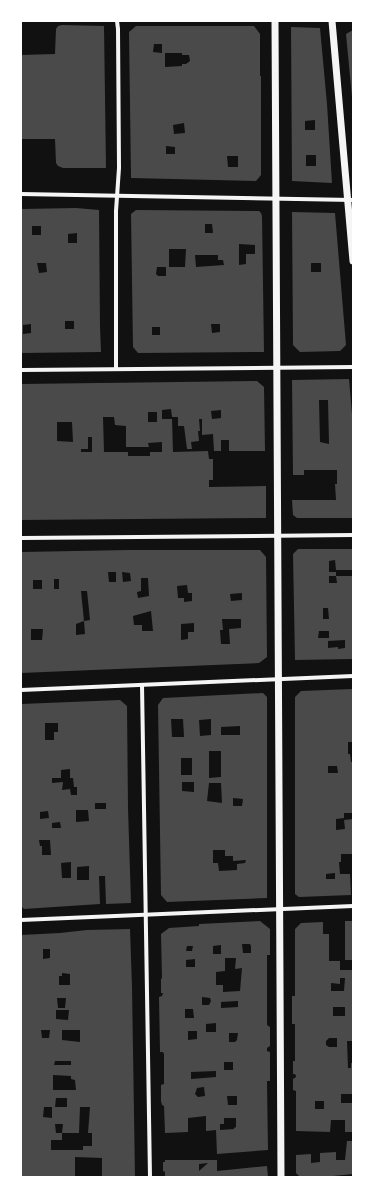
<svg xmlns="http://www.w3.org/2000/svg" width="374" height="1198" font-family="'DM Sans',sans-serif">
  <rect width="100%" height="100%" fill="#111"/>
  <g fill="#4a4a4a" fill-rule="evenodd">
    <polygon points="62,25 104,26 106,168 63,168 58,166 56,163 55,139 21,139 21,55 55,54 56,29 58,26"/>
    <path d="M 136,26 L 254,26 L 260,34 L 260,76 L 261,76 L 261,175 L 256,181 L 131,178 L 129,32 ZM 154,44 L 162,44 L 162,53 L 153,52 ZM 165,53 L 182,53 L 182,55 L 189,55 L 190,61 L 186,64 L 182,64 L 182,66 L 165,67 ZM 184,123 L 185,133 L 174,134 L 173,125 ZM 166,146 L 175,147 L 175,154 L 166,154 ZM 227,156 L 238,156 L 238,167 L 228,167 Z"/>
    <path d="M 291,27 L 320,28 L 327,104 L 332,183 L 292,181 ZM 315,120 L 315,130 L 305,130 L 305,121 ZM 306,155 L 316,155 L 316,166 L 306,166 Z"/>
    <polygon points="353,30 353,97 352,97 346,34"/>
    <path d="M 76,208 L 99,210 L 100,326 L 101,352 L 21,353 L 21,209 ZM 32,226 L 41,226 L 41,235 L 32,235 ZM 77,233 L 77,243 L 68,243 L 68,234 ZM 37,263 L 46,263 L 47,272 L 39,273 ZM 65,321 L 74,321 L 74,329 L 65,329 ZM 31,324 L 31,333 L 23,334 L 23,325 Z"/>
    <path d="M 136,210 L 259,211 L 261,213 L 262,216 L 264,352 L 138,353 L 133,347 L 131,214 ZM 205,224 L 212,224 L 213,233 L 205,233 ZM 239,244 L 255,245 L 255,254 L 246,254 L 246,264 L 239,265 ZM 169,249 L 186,249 L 185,267 L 169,267 ZM 195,255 L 218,255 L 218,260 L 223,260 L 224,265 L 196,267 ZM 157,267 L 166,267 L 166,276 L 158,276 L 156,274 ZM 211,324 L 220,324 L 220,332 L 212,333 ZM 152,327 L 160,327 L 160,335 L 152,335 Z"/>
    <path d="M 292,212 L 335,213 L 346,345 L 340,351 L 300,352 L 293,345 ZM 311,263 L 321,263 L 321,272 L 311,272 Z"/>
    <path d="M 349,379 L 353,426 L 353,518 L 297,518 L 293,515 L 292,500 L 336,500 L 335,484 L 337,484 L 337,470 L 304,470 L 304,475 L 293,475 L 292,380 ZM 319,400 L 328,400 L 329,444 L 320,442 Z"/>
    <path d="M 257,381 L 264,387 L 265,451 L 229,451 L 229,440 L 221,440 L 221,451 L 214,451 L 213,434 L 202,435 L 202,419 L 199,419 L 200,431 L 198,431 L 199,441 L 191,442 L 192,449 L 187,449 L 184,426 L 178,426 L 178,417 L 172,417 L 171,409 L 162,410 L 162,419 L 172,419 L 173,452 L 208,451 L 209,459 L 213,459 L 213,480 L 209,480 L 209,487 L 266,486 L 266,518 L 21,520 L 21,384 ZM 221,410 L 221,418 L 212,419 L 211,411 ZM 148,412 L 157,412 L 157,422 L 148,422 ZM 103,417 L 114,417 L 115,425 L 126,426 L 126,447 L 149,447 L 148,443 L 162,442 L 162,452 L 150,452 L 150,456 L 128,456 L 128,452 L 104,452 ZM 57,422 L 72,422 L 73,442 L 57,441 ZM 88,437 L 92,437 L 92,452 L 81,452 L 81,449 L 88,449 Z"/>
    <path d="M 298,549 L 353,549 L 353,570 L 336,570 L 335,560 L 329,561 L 329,572 L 336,572 L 336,576 L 329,576 L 329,583 L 337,583 L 336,576 L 353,576 L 353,659 L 295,660 L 293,554 ZM 323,608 L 328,608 L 329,619 L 323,619 ZM 319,631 L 329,631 L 329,638 L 318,638 ZM 345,640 L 345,648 L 338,649 L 338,647 L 328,648 L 328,641 Z"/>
    <path d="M 129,550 L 260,550 L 266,557 L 267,657 L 259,663 L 21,673 L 21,552 ZM 108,572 L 116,572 L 116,582 L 109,582 ZM 122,572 L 130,573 L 131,581 L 123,582 ZM 141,578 L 148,578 L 149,596 L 138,598 L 137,592 L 141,591 ZM 54,579 L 59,579 L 59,589 L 54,589 ZM 33,580 L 42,580 L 42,589 L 33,589 ZM 187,585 L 188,593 L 192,593 L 192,601 L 184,602 L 184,598 L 178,598 L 177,586 ZM 81,591 L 87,591 L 90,620 L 84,621 ZM 242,593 L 242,600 L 231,601 L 230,594 ZM 151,611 L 153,631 L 142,631 L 142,625 L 134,625 L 133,616 ZM 222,619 L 241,619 L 241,628 L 229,629 L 230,644 L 221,644 L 220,630 L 223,630 ZM 84,621 L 85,634 L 76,635 L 76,624 ZM 194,623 L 194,632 L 188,632 L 188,639 L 181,640 L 181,624 ZM 31,629 L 43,629 L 42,640 L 31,640 Z"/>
    <path d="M 353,689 L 353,742 L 348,742 L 348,754 L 350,754 L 351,762 L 353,762 L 353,813 L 344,813 L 344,818 L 336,819 L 336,830 L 345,829 L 344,820 L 353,819 L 353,854 L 341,854 L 341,862 L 339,862 L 340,874 L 350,874 L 351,895 L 299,897 L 295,894 L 295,697 L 301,691 ZM 328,766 L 337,766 L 338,773 L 328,773 ZM 335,873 L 335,879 L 326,879 L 326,874 Z"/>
    <path d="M 263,693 L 267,697 L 267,898 L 167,902 L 161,895 L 158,705 L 163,698 ZM 171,719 L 183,719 L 184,737 L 172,737 ZM 211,719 L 211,735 L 200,736 L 199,720 ZM 240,726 L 240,735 L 221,735 L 221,727 ZM 209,751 L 221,751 L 221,777 L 209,778 ZM 181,758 L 192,758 L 192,775 L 181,775 ZM 182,782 L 194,782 L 194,792 L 182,791 ZM 209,783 L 221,783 L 222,803 L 207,801 ZM 233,798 L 243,799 L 242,806 L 233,806 ZM 213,850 L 225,850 L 225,856 L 233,856 L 233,861 L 246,860 L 245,863 L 237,864 L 237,870 L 219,871 L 218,863 L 213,863 Z"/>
    <path d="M 120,700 L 127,706 L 128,808 L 131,903 L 106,904 L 105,876 L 99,876 L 100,904 L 24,909 L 21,906 L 21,704 ZM 45,723 L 58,723 L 58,732 L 54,732 L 54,740 L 45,740 ZM 70,769 L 70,778 L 73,778 L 74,787 L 77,787 L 77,795 L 71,795 L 70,789 L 62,790 L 63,782 L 52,783 L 52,778 L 61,778 L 61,770 ZM 95,803 L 106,803 L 106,809 L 95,809 ZM 76,810 L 88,810 L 89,821 L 76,822 ZM 48,811 L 49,818 L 40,819 L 40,812 ZM 60,822 L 61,828 L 52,828 L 52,823 ZM 39,840 L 50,840 L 51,855 L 42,855 L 42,846 L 40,846 ZM 71,862 L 71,878 L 62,878 L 61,863 ZM 89,866 L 89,880 L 77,880 L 77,867 Z"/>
    <path d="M 260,921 L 270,929 L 270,955 L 267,955 L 267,1025 L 270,1027 L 270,1046 L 267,1048 L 267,1051 L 270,1052 L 270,1081 L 267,1081 L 267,1082 L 268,1150 L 217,1154 L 216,1130 L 206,1131 L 206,1116 L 188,1118 L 188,1132 L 165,1133 L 164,1106 L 162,1105 L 161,1101 L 161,1085 L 164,1084 L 164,1054 L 163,1052 L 160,1052 L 160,1051 L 159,997 L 162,996 L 163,993 L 161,993 L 161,979 L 162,978 L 161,934 L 169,928 L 199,926 L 199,924 ZM 242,944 L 250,944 L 251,946 L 251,953 L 243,953 ZM 221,945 L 221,954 L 213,954 L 213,946 ZM 187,946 L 193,946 L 192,951 L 186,951 ZM 225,958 L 236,958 L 235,969 L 242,968 L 240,991 L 223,992 L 223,985 L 216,985 L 216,972 L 225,971 ZM 195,959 L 195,967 L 186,967 L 186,960 ZM 202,997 L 210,998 L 211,1001 L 209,1005 L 202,1005 ZM 238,1001 L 238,1007 L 221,1008 L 221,1002 ZM 185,1009 L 193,1009 L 194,1018 L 185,1018 ZM 216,1023 L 216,1032 L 206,1032 L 206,1024 ZM 188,1031 L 197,1031 L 197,1039 L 188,1040 ZM 229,1033 L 238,1033 L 237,1040 L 235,1042 L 229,1042 ZM 224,1062 L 233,1062 L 233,1070 L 224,1070 ZM 216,1071 L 216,1077 L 191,1079 L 191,1072 ZM 204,1087 L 205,1096 L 198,1097 L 195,1094 L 197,1088 ZM 227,1096 L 237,1096 L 237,1105 L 228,1105 ZM 224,1118 L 236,1118 L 236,1127 L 234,1128 L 234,1129 L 220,1130 L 220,1124 L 224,1124 Z"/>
    <rect x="345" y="921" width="8" height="39"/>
    <path d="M 323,922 L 323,934 L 329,934 L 329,961 L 340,961 L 340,970 L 353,970 L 353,1041 L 347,1041 L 348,1068 L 351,1068 L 351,1063 L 353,1063 L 353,1094 L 341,1094 L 341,1103 L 353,1103 L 353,1132 L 345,1132 L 345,1120 L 331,1120 L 330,1132 L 296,1131 L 296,1091 L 293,1090 L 293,1079 L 296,1077 L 296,1076 L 295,1074 L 293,1074 L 293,1061 L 295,1061 L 295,1024 L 292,1024 L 292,996 L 295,996 L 295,929 L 301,923 ZM 340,978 L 345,978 L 344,991 L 331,991 L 331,983 L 340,984 ZM 333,1007 L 345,1007 L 345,1016 L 333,1016 ZM 329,1038 L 337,1038 L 337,1047 L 329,1047 L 326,1045 L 326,1041 ZM 315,1101 L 324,1101 L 324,1109 L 315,1109 Z"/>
    <path d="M 130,929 L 132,987 L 135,1177 L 102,1177 L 102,1158 L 75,1157 L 75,1177 L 21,1177 L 21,935 L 60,933 L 87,930 ZM 43,949 L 50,949 L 50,958 L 43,959 ZM 62,973 L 70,974 L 70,985 L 59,985 L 59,976 L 62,976 ZM 57,998 L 66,998 L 65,1008 L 58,1008 ZM 56,1010 L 69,1010 L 68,1020 L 56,1019 ZM 41,1030 L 50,1030 L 49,1038 L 42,1038 ZM 62,1030 L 80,1030 L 80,1042 L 62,1040 ZM 55,1061 L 71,1061 L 71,1065 L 54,1065 ZM 53,1075 L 71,1076 L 71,1079 L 75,1080 L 76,1090 L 53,1090 ZM 56,1098 L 67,1098 L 67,1107 L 55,1107 ZM 44,1107 L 52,1107 L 52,1118 L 43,1117 ZM 80,1107 L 90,1107 L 88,1133 L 92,1133 L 92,1146 L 83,1146 L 83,1150 L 51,1150 L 51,1140 L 62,1140 L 62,1133 L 56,1133 L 55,1124 L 63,1124 L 62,1133 L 79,1133 Z"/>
    <polygon points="347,1141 353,1141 353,1174 323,1177 300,1177 296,1173 296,1155 311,1154 311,1163 320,1162 320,1153 336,1152 336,1160 345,1160"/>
    <path d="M 165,1160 L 217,1160 L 217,1171 L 267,1166 L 268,1177 L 165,1177 L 165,1172 L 163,1171 L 163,1162 L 165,1162 ZM 208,1163 L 199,1171 L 199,1164 Z"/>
  </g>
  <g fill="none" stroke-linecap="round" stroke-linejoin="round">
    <g stroke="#f5f5f5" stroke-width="4">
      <polyline points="21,194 353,200"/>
      <polyline points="116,369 116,211 119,168 118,29 117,21"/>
      <polyline points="21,370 353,367"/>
      <polyline points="21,538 353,535"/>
      <polyline points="142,685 150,1177"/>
      <polyline points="21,690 353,676"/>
      <polyline points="21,920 353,906"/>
    </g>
    <g stroke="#f5f5f5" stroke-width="7">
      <polyline points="275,21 281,1177"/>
      <polyline points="332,21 353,261"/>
    </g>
  </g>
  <rect width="374" height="1198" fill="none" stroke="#ffffff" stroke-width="44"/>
</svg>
